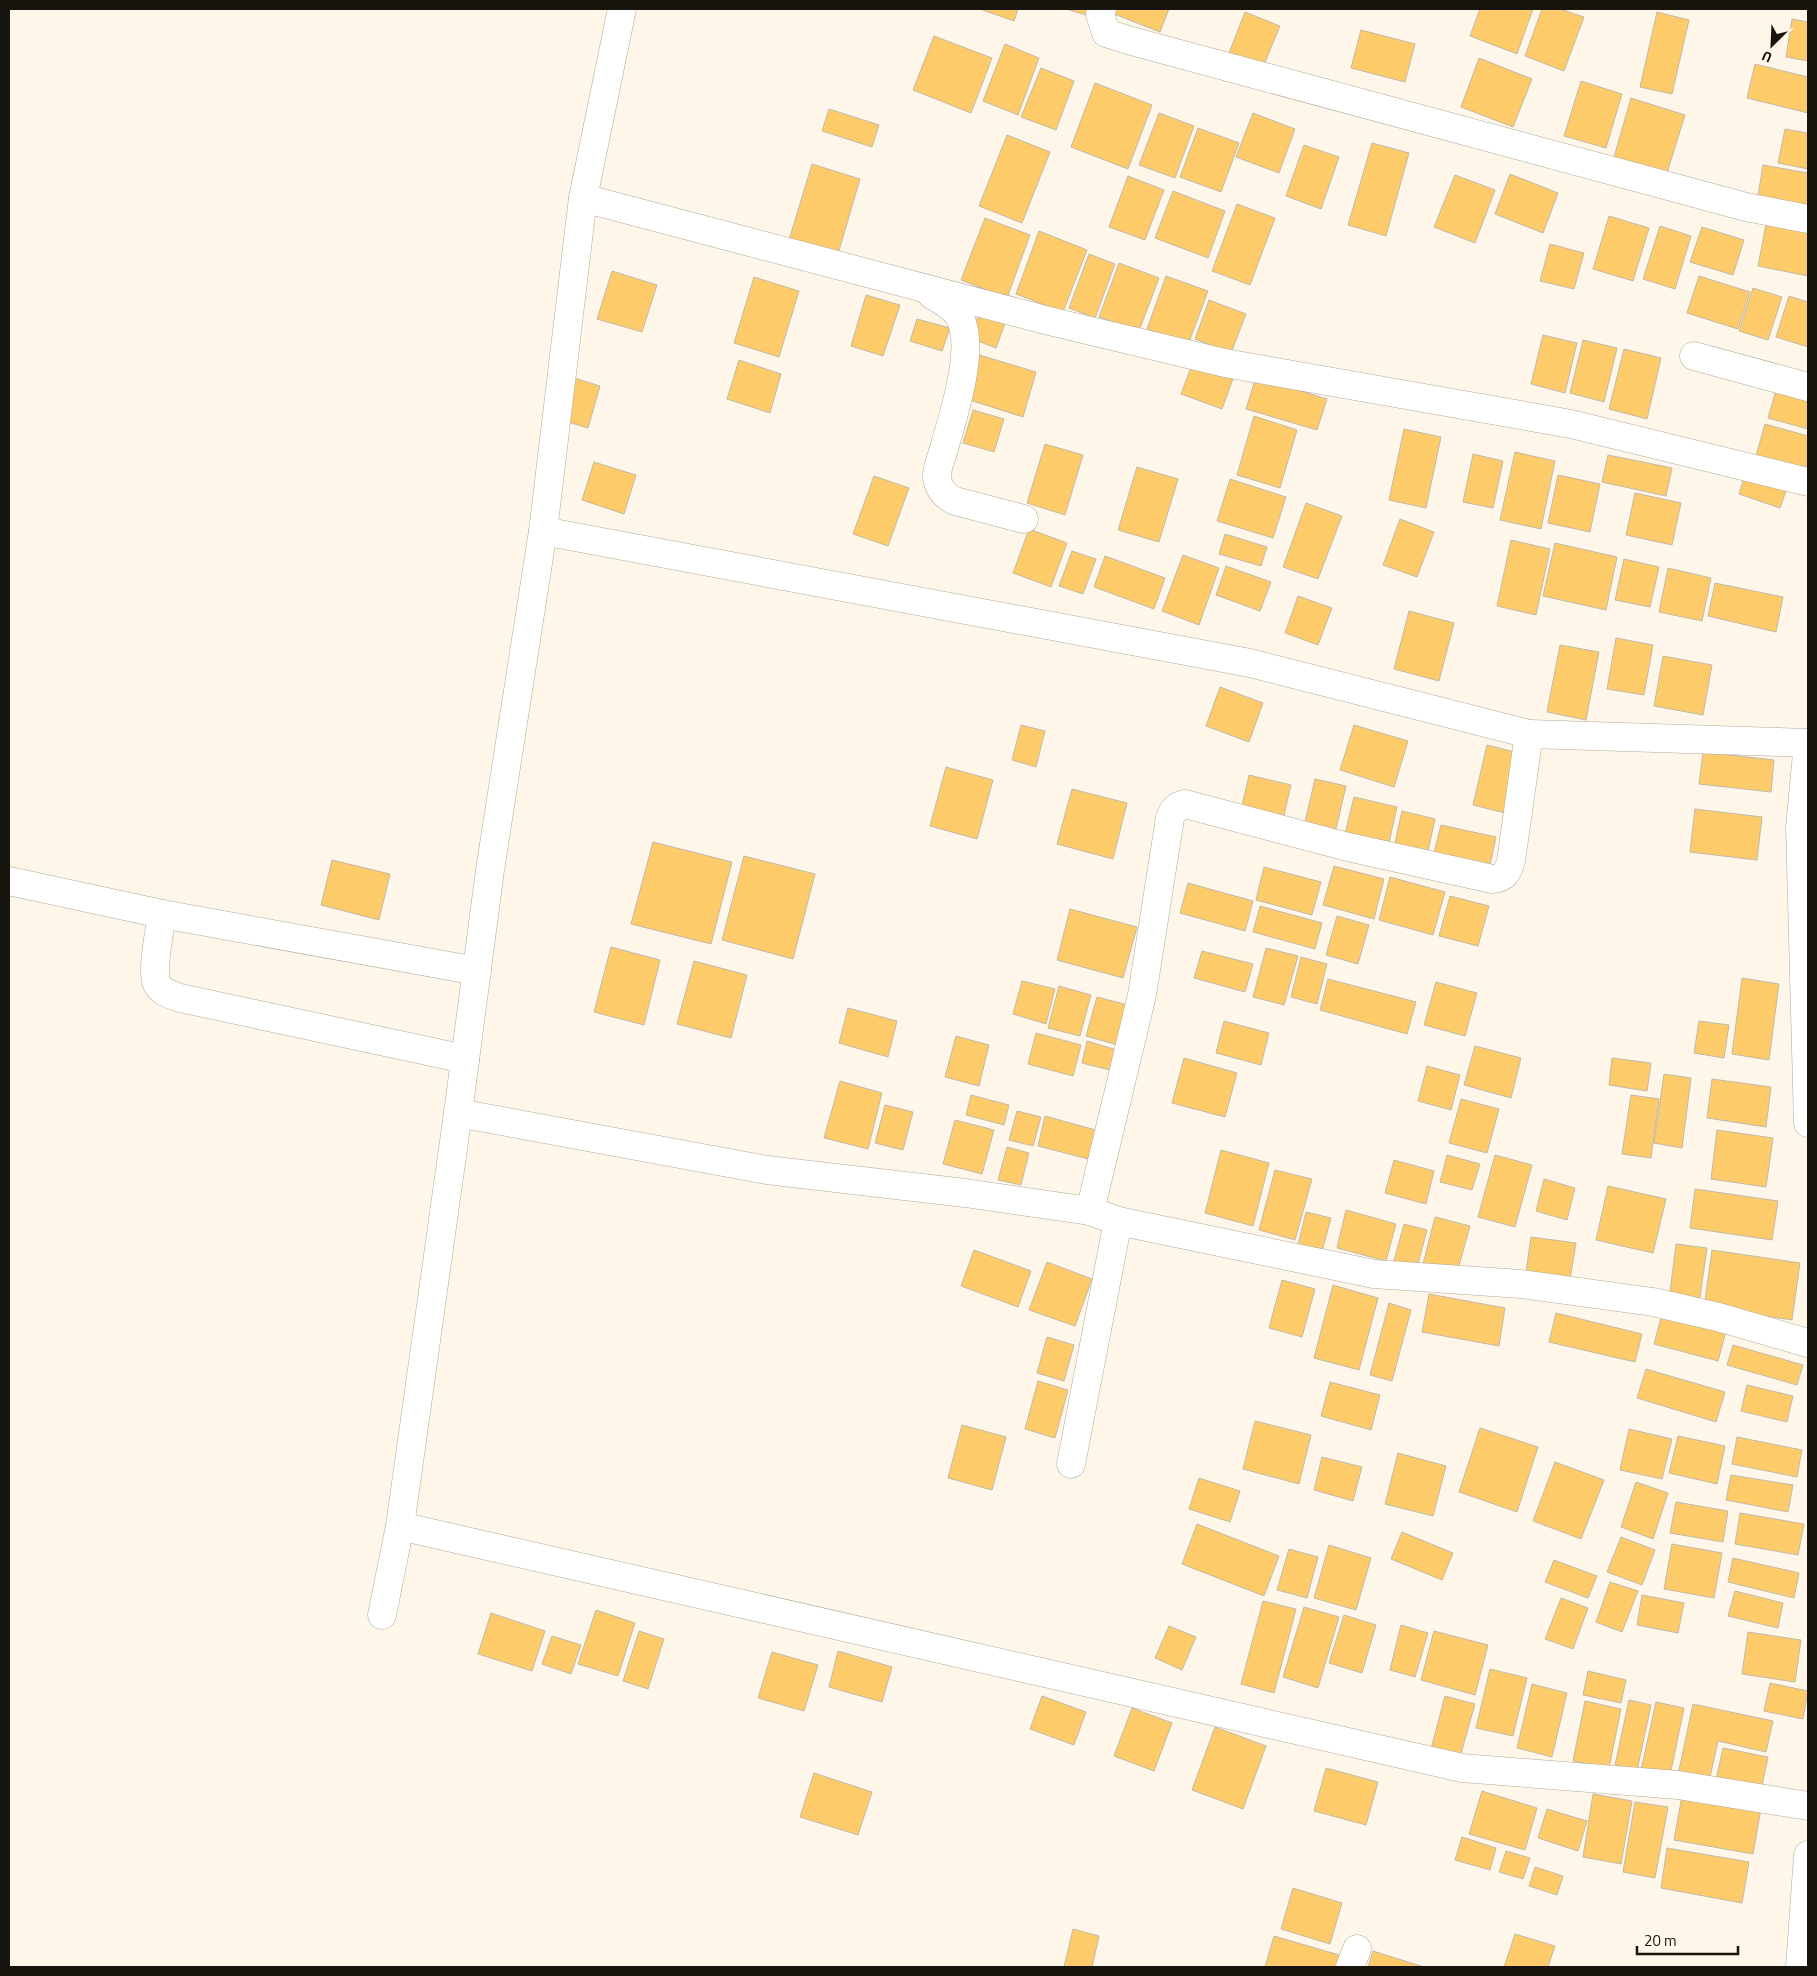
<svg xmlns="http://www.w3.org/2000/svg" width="1817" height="1976" font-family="'Titillium Web',sans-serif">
  <rect width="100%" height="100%" fill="#fef7e9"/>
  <g fill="#fdcb6a" stroke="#c2b9a9">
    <polygon points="980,9 1018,9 1014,21"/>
    <polygon points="1066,9 1092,9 1089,16"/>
    <polygon points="1111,9 1169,9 1160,32 1109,12"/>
    <polygon points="1480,9 1533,9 1517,54 1470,36"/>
    <polygon points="1542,9 1560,9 1584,17 1564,71 1525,56"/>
    <polygon points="1245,12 1280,26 1261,72 1227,58"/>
    <polygon points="1657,12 1689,20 1672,94 1640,87"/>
    <polygon points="1792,19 1808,22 1808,61 1786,57"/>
    <polygon points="1361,30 1415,44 1405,82 1351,68"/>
    <polygon points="934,36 992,58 971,113 913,90"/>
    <polygon points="1005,44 1039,58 1018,115 983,101"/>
    <polygon points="1479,58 1532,79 1513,127 1461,107"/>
    <polygon points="1755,64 1808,77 1808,113 1747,98"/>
    <polygon points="1041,68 1074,81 1056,130 1021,117"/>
    <polygon points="1581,81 1622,94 1606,148 1564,136"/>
    <polygon points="1095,83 1152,105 1128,169 1071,147"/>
    <polygon points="1631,98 1685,115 1667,173 1614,157"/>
    <polygon points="829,109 879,125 872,147 822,131"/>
    <polygon points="1159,113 1194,126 1175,178 1139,165"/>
    <polygon points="1253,113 1295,129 1279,173 1236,157"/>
    <polygon points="1198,128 1239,143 1221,192 1180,177"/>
    <polygon points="1785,129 1808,133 1808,169 1778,163"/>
    <polygon points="1007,135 1050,152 1022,223 979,206"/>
    <polygon points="1372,143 1409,153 1386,236 1348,225"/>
    <polygon points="1304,145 1339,157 1321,209 1286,196"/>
    <polygon points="812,164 860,179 838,254 789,240"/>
    <polygon points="1763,165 1808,173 1808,212 1757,202"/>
    <polygon points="1510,174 1558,193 1543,233 1495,214"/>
    <polygon points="1455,175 1495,190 1475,243 1434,227"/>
    <polygon points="1128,176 1164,190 1145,240 1109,227"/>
    <polygon points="1173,191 1225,211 1208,258 1155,238"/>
    <polygon points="1237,204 1275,218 1250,285 1212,271"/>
    <polygon points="1609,216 1649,228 1633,281 1593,269"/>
    <polygon points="985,218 1030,235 1007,298 961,280"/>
    <polygon points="1766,224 1808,233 1808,276 1758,266"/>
    <polygon points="1660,226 1691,236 1675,289 1643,279"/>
    <polygon points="1702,227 1744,240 1733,275 1690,262"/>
    <polygon points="1039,231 1087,250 1063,312 1016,294"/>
    <polygon points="1550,244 1584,253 1574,289 1540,281"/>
    <polygon points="1089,254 1115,264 1095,318 1069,308"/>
    <polygon points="1119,263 1159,278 1139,331 1099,317"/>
    <polygon points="612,271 657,285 642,332 597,319"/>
    <polygon points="1166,276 1208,291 1188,345 1147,329"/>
    <polygon points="1699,276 1750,292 1738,329 1687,313"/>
    <polygon points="754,277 799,291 779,357 734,343"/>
    <polygon points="1753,288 1782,297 1768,340 1739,331"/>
    <polygon points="866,295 900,305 883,356 851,346"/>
    <polygon points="1789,296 1808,302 1808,347 1776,337"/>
    <polygon points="1209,300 1246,314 1231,353 1195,339"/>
    <polygon points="981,308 1007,318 996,348 970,338"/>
    <polygon points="917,319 950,328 942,351 910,341"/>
    <polygon points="1543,335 1577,343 1565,393 1531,384"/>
    <polygon points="1583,340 1617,348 1604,402 1570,393"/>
    <polygon points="1624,349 1661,358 1647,419 1609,409"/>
    <polygon points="976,354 1036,372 1023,417 963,398"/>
    <polygon points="739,360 781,374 770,413 727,399"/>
    <polygon points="1192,364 1233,379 1222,409 1181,394"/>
    <polygon points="571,377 600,386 588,428 558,419"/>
    <polygon points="1256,377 1327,399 1317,430 1246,409"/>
    <polygon points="1779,380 1808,389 1808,429 1768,418"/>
    <polygon points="973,410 1004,419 994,452 963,443"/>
    <polygon points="1254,416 1297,430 1280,488 1237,475"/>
    <polygon points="1765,424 1808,436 1808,471 1756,456"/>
    <polygon points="1404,429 1441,437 1426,508 1389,500"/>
    <polygon points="1045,444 1083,455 1065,515 1027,503"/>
    <polygon points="1515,452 1555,461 1541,529 1500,520"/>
    <polygon points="1473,454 1503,461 1493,508 1463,502"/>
    <polygon points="1608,455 1672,468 1666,496 1602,482"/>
    <polygon points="594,462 636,475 624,514 582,500"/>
    <polygon points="1137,467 1178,479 1159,542 1118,530"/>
    <polygon points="1746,471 1788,485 1780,508 1739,494"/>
    <polygon points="1558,475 1600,484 1590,532 1548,523"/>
    <polygon points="874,476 909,488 888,546 853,534"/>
    <polygon points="1230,479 1286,497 1273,538 1217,521"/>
    <polygon points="1635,493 1681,503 1672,545 1626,535"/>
    <polygon points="1306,503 1342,516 1318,579 1283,567"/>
    <polygon points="1400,519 1434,532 1417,577 1383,565"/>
    <polygon points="1029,529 1067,543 1051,587 1013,573"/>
    <polygon points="1225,534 1267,547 1261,566 1219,554"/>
    <polygon points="1511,540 1550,549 1536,615 1497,606"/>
    <polygon points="1555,543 1617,557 1606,610 1543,596"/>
    <polygon points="1072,551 1096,559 1083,594 1059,586"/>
    <polygon points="1183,555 1219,568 1199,625 1162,611"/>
    <polygon points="1105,556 1165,578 1154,609 1094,587"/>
    <polygon points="1624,559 1659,567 1650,607 1615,600"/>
    <polygon points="1226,566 1271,582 1260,611 1216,595"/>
    <polygon points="1668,568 1711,578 1702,621 1659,612"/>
    <polygon points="1715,583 1783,597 1776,632 1708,616"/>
    <polygon points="1298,596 1332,608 1318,645 1285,633"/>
    <polygon points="1409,611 1454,623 1439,681 1394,669"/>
    <polygon points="1616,638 1653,645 1644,695 1607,689"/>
    <polygon points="1560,645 1599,652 1586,720 1547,712"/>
    <polygon points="1663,656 1712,665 1703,715 1654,706"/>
    <polygon points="1220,687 1263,703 1249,742 1206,726"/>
    <polygon points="1021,725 1045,731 1036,767 1012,760"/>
    <polygon points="1354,725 1408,741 1394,787 1340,770"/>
    <polygon points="1487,745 1519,753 1505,813 1473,805"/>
    <polygon points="1703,752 1774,760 1771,792 1699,784"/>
    <polygon points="946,767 993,780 977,839 930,826"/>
    <polygon points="1249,775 1291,785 1283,819 1241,810"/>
    <polygon points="1315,779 1346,786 1336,829 1305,822"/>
    <polygon points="1072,789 1127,803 1113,859 1057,844"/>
    <polygon points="1354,797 1397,807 1387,852 1343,842"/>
    <polygon points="1695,809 1762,817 1757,860 1690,852"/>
    <polygon points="1402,811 1435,819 1426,860 1393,852"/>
    <polygon points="1441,825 1496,837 1489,870 1433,857"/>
    <polygon points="653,842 732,862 711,944 631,924"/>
    <polygon points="744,856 815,874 793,959 722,940"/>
    <polygon points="332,860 390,874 379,920 321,905"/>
    <polygon points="1334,866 1384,879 1374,919 1323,905"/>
    <polygon points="1264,867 1321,882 1312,915 1256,900"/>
    <polygon points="1390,877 1445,892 1433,935 1379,920"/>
    <polygon points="1188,883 1253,901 1245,931 1180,913"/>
    <polygon points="1450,896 1489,906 1478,946 1439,936"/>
    <polygon points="1260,906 1322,923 1315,949 1253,932"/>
    <polygon points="1070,909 1137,927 1123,978 1057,960"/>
    <polygon points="1337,916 1369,925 1358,964 1326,955"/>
    <polygon points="611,947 660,960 644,1025 594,1012"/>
    <polygon points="1266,948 1298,956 1284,1005 1253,997"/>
    <polygon points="1202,951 1253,964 1245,992 1194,978"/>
    <polygon points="1301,957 1327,964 1317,1004 1291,997"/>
    <polygon points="694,961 747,975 731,1038 677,1024"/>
    <polygon points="1742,978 1779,984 1769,1060 1732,1054"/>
    <polygon points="1328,979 1416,1002 1407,1034 1320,1010"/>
    <polygon points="1022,981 1055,989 1046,1024 1013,1014"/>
    <polygon points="1436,982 1477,993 1465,1036 1424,1025"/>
    <polygon points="1059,986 1091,995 1080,1036 1048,1028"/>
    <polygon points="1097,997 1132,1006 1121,1046 1086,1036"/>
    <polygon points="848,1008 897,1021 888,1057 839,1043"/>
    <polygon points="1224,1021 1269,1033 1261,1065 1216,1053"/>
    <polygon points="1699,1021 1729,1025 1724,1058 1694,1053"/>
    <polygon points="1036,1033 1081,1045 1073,1076 1028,1064"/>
    <polygon points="956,1036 989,1045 979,1086 945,1077"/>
    <polygon points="1087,1041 1120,1051 1114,1071 1082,1063"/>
    <polygon points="1475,1046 1521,1058 1511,1098 1464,1085"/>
    <polygon points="1184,1058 1237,1073 1225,1117 1172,1103"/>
    <polygon points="1612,1058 1651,1063 1647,1091 1609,1085"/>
    <polygon points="1427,1066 1460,1075 1451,1110 1418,1101"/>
    <polygon points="1664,1074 1691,1078 1682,1148 1654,1143"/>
    <polygon points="1712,1079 1771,1087 1766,1127 1707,1118"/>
    <polygon points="840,1081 882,1093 868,1149 824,1138"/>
    <polygon points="971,1095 1009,1105 1004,1125 966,1115"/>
    <polygon points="1631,1095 1659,1099 1651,1158 1622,1154"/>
    <polygon points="1461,1099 1499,1109 1487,1153 1449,1143"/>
    <polygon points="885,1105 913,1112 903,1150 875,1143"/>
    <polygon points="1017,1111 1041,1117 1033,1146 1009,1140"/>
    <polygon points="1045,1116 1103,1132 1096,1161 1038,1146"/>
    <polygon points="955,1120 994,1130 982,1174 943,1164"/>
    <polygon points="1717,1130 1773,1138 1766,1187 1711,1179"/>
    <polygon points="1007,1147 1029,1153 1021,1185 998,1180"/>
    <polygon points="1221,1150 1269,1163 1253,1226 1205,1213"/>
    <polygon points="1447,1155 1480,1164 1472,1190 1440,1182"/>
    <polygon points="1495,1155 1532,1165 1515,1227 1478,1217"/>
    <polygon points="1394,1160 1434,1171 1426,1204 1385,1193"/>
    <polygon points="1275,1170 1312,1179 1295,1240 1259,1230"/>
    <polygon points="1544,1179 1575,1188 1567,1220 1536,1211"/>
    <polygon points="1608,1186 1666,1199 1653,1253 1596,1240"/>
    <polygon points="1695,1189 1778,1201 1772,1240 1690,1228"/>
    <polygon points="1346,1210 1396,1224 1386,1261 1337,1248"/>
    <polygon points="1306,1212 1331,1218 1321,1255 1297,1249"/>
    <polygon points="1435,1217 1470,1226 1457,1273 1423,1264"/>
    <polygon points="1404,1224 1427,1230 1415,1275 1392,1268"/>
    <polygon points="1531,1237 1576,1243 1569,1285 1525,1279"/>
    <polygon points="1676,1244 1707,1248 1699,1304 1669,1300"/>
    <polygon points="974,1250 1031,1271 1018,1307 961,1286"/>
    <polygon points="1712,1250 1800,1263 1792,1320 1704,1307"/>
    <polygon points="1047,1262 1092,1279 1075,1326 1029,1310"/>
    <polygon points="1282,1280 1315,1289 1302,1337 1269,1328"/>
    <polygon points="1333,1285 1378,1298 1359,1370 1314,1358"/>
    <polygon points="1429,1294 1505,1308 1499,1346 1422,1332"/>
    <polygon points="1389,1303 1411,1310 1392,1381 1370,1375"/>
    <polygon points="1556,1313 1642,1334 1635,1362 1549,1342"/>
    <polygon points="1662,1314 1726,1331 1718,1361 1654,1344"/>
    <polygon points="1047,1337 1074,1345 1064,1381 1037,1373"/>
    <polygon points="1733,1345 1803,1365 1797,1385 1727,1365"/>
    <polygon points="1646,1369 1725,1392 1716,1422 1637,1398"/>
    <polygon points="1038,1381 1068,1390 1055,1438 1025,1429"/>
    <polygon points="1330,1382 1380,1395 1371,1430 1321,1416"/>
    <polygon points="1747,1385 1793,1396 1787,1422 1741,1411"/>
    <polygon points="1255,1421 1311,1435 1299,1484 1243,1469"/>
    <polygon points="962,1425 1006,1437 992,1490 948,1478"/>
    <polygon points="1480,1428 1538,1447 1517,1512 1459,1492"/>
    <polygon points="1629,1429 1672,1439 1662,1479 1620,1470"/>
    <polygon points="1678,1436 1725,1446 1717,1484 1669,1473"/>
    <polygon points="1737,1437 1802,1450 1797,1477 1732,1464"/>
    <polygon points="1398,1453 1446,1466 1433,1516 1385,1504"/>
    <polygon points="1322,1457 1362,1467 1353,1501 1314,1490"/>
    <polygon points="1555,1462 1604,1480 1581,1539 1533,1521"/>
    <polygon points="1731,1475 1793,1485 1788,1512 1726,1500"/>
    <polygon points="1199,1478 1240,1491 1230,1522 1189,1509"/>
    <polygon points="1636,1482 1668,1493 1653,1539 1621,1527"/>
    <polygon points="1676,1502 1728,1511 1723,1542 1670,1533"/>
    <polygon points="1740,1513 1804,1524 1798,1555 1735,1544"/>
    <polygon points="1197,1524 1279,1556 1264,1596 1182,1564"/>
    <polygon points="1402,1532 1453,1553 1442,1580 1391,1559"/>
    <polygon points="1621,1537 1655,1550 1642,1585 1607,1572"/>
    <polygon points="1672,1544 1722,1553 1714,1598 1664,1589"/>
    <polygon points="1329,1545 1371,1558 1356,1610 1314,1598"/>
    <polygon points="1289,1549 1318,1557 1307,1598 1277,1590"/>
    <polygon points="1733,1558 1799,1573 1794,1598 1728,1582"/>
    <polygon points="1554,1560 1597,1576 1588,1598 1545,1582"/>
    <polygon points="1610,1582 1638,1591 1622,1632 1596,1622"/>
    <polygon points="1735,1591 1783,1603 1778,1628 1728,1616"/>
    <polygon points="1642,1595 1684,1603 1678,1633 1637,1625"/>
    <polygon points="1561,1598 1588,1608 1573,1649 1545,1639"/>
    <polygon points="1263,1601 1296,1609 1274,1693 1241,1684"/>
    <polygon points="1304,1607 1339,1617 1318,1688 1283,1677"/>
    <polygon points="596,1610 635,1623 618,1676 578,1664"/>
    <polygon points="491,1613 545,1631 532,1671 478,1654"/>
    <polygon points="1344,1615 1376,1625 1362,1673 1329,1663"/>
    <polygon points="1401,1625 1428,1633 1415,1677 1390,1670"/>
    <polygon points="1169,1626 1196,1637 1182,1670 1155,1658"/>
    <polygon points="639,1631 664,1639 648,1689 623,1681"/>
    <polygon points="1434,1631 1488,1645 1475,1695 1421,1680"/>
    <polygon points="1748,1632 1801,1640 1795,1682 1742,1674"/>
    <polygon points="552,1636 581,1645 571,1674 542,1664"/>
    <polygon points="838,1651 892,1667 882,1702 829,1687"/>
    <polygon points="772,1652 818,1665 804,1711 758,1698"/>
    <polygon points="1490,1669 1527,1678 1513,1736 1476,1728"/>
    <polygon points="1588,1671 1626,1680 1621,1703 1583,1695"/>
    <polygon points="1770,1683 1808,1691 1803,1719 1764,1711"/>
    <polygon points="1532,1684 1567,1693 1552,1757 1517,1748"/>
    <polygon points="1042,1696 1086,1712 1074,1745 1030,1729"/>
    <polygon points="1445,1696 1475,1704 1460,1757 1431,1749"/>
    <polygon points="1629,1700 1651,1705 1637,1771 1615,1765"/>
    <polygon points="1585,1701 1621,1709 1609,1768 1573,1761"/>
    <polygon points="1656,1702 1684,1708 1670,1776 1641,1770"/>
    <polygon points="1693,1704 1773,1721 1766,1752 1718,1741 1709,1782 1678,1775"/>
    <polygon points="1132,1708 1172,1723 1154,1771 1114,1756"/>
    <polygon points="1215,1727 1266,1746 1243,1809 1192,1790"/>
    <polygon points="1723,1748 1768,1757 1761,1790 1716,1780"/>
    <polygon points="1326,1768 1378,1782 1366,1825 1314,1811"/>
    <polygon points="814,1773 872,1792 858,1835 800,1817"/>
    <polygon points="1683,1790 1762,1803 1753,1854 1674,1840"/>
    <polygon points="1482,1791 1537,1808 1525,1850 1469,1834"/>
    <polygon points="1593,1794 1632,1801 1621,1864 1583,1857"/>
    <polygon points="1635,1802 1668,1807 1655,1878 1623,1872"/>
    <polygon points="1547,1809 1587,1821 1578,1851 1538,1838"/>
    <polygon points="1462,1837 1496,1848 1490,1870 1455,1860"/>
    <polygon points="1667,1848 1749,1862 1742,1903 1661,1888"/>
    <polygon points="1506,1851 1530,1858 1523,1879 1499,1872"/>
    <polygon points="1535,1867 1563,1876 1557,1895 1529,1886"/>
    <polygon points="1293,1888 1342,1903 1330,1944 1281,1929"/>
    <polygon points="1073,1929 1099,1936 1092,1967 1064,1967"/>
    <polygon points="1515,1934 1555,1946 1548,1967 1504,1967"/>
    <polygon points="1274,1936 1346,1957 1343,1967 1265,1967"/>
    <polygon points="1373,1951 1421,1966 1420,1967 1368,1967"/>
  </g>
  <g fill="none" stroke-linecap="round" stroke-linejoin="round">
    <g stroke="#b1a999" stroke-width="29">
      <g id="minor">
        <polyline points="622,9 583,198 543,531 490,870 458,1113 767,1170 965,1193 1090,1211 1118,1221 1374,1274 1521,1284 1653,1302 1718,1317 1808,1343"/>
        <polyline points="1102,9 1100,14 1106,33 1128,40 1746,207 1808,219"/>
        <polyline points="583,198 1045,320 1225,363 1571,424 1808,482"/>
        <path d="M 932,295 C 941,300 950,305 957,313 C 978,341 954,413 945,445 C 943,454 936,468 937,478 C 939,490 945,496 955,501 L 1024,519"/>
        <polyline points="1694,356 1808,387"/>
        <polyline points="543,531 1250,663 1529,734"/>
        <polyline points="1808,743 1800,827 1808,1123"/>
        <polyline points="9,881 162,914 477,971"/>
        <path d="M 162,914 C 160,930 151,970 157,984 C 162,993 172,995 180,998 L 465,1059"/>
        <path d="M 1090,1211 L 1142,995 L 1170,818 C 1173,810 1176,806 1185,804 L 1348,847 L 1492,879 C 1505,878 1507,873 1511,861 L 1529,734 L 1808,743"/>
        <polyline points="1071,1464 1118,1221"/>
        <polyline points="400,1526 1462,1768 1678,1785 1808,1806"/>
        <polyline points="382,1615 400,1526 458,1113"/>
        <polyline points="1350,1967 1357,1949"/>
        <polyline points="1800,1967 1808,1855"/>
      </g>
    </g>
    <use href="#minor" stroke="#fff" stroke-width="28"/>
  </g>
  <rect width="1817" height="1976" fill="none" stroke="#17140e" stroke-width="20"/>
  <g transform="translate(1772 45) rotate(204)" stroke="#fef7e9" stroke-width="4" paint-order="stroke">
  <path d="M0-4L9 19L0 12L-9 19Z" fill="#17140e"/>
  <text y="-8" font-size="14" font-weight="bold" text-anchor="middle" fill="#17140e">U</text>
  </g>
  <path d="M1637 1946v8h101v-8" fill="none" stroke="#17140e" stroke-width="2.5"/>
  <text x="1644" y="1946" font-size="15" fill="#17140e" stroke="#fef7e9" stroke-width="4" paint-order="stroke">20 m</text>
</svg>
